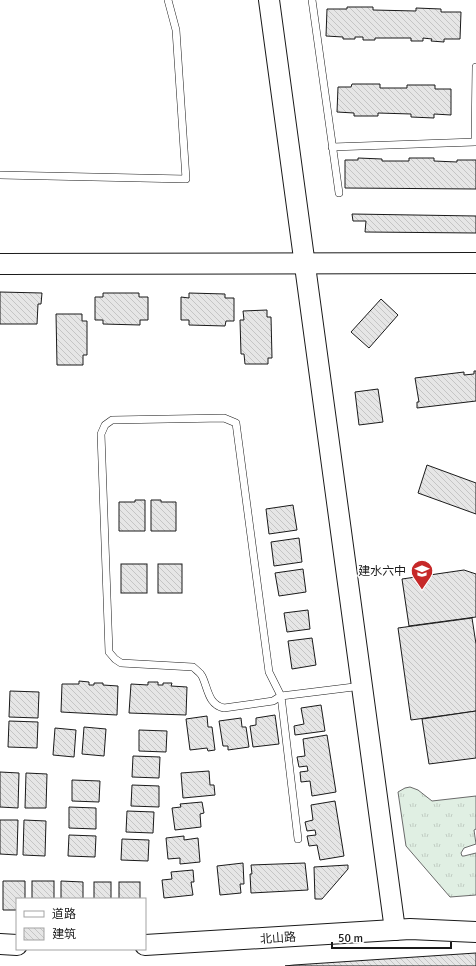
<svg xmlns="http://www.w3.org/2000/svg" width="476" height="966" font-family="Signika,'Noto Sans SC',sans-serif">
  <defs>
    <pattern id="grass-tufts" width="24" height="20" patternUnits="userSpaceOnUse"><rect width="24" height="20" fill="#e0efe3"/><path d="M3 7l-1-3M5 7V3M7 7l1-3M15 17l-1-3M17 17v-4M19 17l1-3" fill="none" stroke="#c0ccc2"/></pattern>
    <pattern id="building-back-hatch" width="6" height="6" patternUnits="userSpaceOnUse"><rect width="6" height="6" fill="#e6e6e6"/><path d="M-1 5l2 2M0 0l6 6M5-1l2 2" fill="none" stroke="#c5c5c5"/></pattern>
  </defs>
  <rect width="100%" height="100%" fill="#fff"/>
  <polygon fill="url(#grass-tufts)" stroke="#6a6a6a" points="410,787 418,790 432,801 476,796 476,829 474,830 476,844 464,848 461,853 462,856 464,856 476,853 476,895 450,897 406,846 398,792 405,788"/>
  <g fill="url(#building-back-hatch)" stroke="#1a1a1a">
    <polygon points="347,7 373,7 373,10 416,11 416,8 441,9 441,12 461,12 460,39 444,39 444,42 431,41 432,39 423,38 423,41 411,41 411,38 375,38 375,40 363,40 363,37 355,37 355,39 343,39 343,37 326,36 327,9 347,9"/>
    <polygon points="352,84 380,84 380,88 407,88 407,85 435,85 435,89 451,89 451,115 434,114 434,118 411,117 411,114 378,113 378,116 354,116 354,113 337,112 338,87 351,87"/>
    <polygon points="358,158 382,159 382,161 409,161 409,158 434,158 434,161 457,162 457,160 476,160 476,189 345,188 345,160 358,160"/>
    <polygon points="352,214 476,216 476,233 365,232 366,221 353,221"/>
    <polygon points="0,292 42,293 41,304 38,304 37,324 0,324"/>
    <polygon points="103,293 139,293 139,297 148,297 148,320 140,320 140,325 103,324 103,320 95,320 95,297 103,297"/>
    <polygon points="189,293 225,294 225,298 234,298 234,321 226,321 225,326 189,325 189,320 181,320 181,297 189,298"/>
    <polygon points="381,299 398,315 369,348 351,332"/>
    <polygon points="267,310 267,317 271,317 272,358 268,358 268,364 245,364 244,354 241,354 240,320 244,320 243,311"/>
    <polygon points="56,314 82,314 82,321 87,321 87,355 83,355 83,365 57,365"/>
    <polygon points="474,371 476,371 476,401 417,408 417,402 419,402 415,378 464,372 464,375 474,374"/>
    <polygon points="378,389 383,422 359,425 355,392"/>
    <polygon points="427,465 476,483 476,514 418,493"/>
    <polygon points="135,500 145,500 145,531 119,531 119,502 135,502"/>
    <polygon points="151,500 161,500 161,502 176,502 176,531 151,531"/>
    <polygon points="293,505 297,530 269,534 266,509"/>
    <polygon points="299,538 302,562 274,566 271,542"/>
    <rect x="121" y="564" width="26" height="29"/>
    <rect x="158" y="564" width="24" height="29"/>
    <polygon points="303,569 306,592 279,596 275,573"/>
    <polygon points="464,570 476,574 476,617 409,626 402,579"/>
    <polygon points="308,610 310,629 287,632 284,613"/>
    <polygon points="472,618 476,644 476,711 411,720 398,628"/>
    <polygon points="312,638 316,665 292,669 288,641"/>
    <polygon points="79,681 89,682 89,685 94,685 94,683 103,683 103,685 118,686 117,715 61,712 62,684 79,684"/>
    <polygon points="148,682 158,682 158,685 163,685 163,683 172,683 171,686 187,687 186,715 129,713 131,684 148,685"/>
    <polygon points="10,691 39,692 38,718 9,717"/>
    <polygon points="321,705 325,731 295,735 294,726 304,724 301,708"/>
    <polygon points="476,711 476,758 429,764 422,719"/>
    <polygon points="275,715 279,744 253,747 250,726 256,725 256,718"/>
    <polygon points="207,716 208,727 212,727 215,750 208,751 207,748 190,750 186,719"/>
    <polygon points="241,718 242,727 246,727 249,747 228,750 228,746 223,746 219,721"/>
    <polygon points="9,721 38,722 37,748 8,747"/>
    <polygon points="84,727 106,729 104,756 82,754"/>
    <polygon points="55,728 76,730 74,757 53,755"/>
    <polygon points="139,730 167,731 166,752 139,751"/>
    <polygon points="327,735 336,792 312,796 310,781 301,782 300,772 308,771 307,766 299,767 297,757 305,756 303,739"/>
    <polygon points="133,756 160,757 159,778 132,777"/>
    <polygon points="209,771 210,785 214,785 215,795 183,798 181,773"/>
    <polygon points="0,772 19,773 18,808 0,807"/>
    <polygon points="26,773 47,774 46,808 25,808"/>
    <polygon points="72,780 100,781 99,802 72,801"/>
    <polygon points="132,785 159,786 159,807 131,806"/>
    <polygon points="335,801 344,856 320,860 317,845 309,846 307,836 316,835 315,830 307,831 305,822 313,820 311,805"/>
    <polygon points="202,802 204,813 200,814 201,827 175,830 172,808 181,807 180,804"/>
    <polygon points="69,807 96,808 96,829 69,828"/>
    <polygon points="127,811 154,812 153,833 126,832"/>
    <polygon points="0,820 18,820 17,855 0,854"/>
    <polygon points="24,820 46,821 45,856 23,855"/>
    <polygon points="69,835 96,836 95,857 68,856"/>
    <polygon points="184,836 184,840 198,838 200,862 180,864 180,858 168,859 166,838"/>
    <polygon points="122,839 149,840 148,861 121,860"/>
    <polygon points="243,863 244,884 240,884 241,893 220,895 217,866"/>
    <polygon points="305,863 308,890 251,893 250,874 252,874 251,865"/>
    <polygon points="348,865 348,869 322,899 315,899 314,867"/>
    <polygon points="193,870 194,882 191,882 193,895 164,898 162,880 172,879 171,872"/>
    <polygon points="3,881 25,881 25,899 17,899 17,910 3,910"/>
    <rect x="32" y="881" width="22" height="18"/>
    <polygon points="61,881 83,882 83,899 61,899"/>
    <rect x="94" y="882" width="17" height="17"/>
    <rect x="119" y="882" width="21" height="17"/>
    <polygon points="476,953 476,966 285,966 294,965"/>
  </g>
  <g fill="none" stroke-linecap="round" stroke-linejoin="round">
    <g stroke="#1a1a1a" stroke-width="8">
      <g id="lane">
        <polyline points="312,0 339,193"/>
        <polyline points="332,147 475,142 476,67"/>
        <polyline points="0,175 186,179 176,30 168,0"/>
        <path d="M 298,839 L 281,696 L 269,672 L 236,423 L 224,418 L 112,420 L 105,425 L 101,434 L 109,652 L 115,659 L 121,663 L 193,667 C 196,670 200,672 202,676 C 208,688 208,705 224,708 L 273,701 L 281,696 L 362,686"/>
      </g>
    </g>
    <g stroke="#1a1a1a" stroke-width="22">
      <g id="secondary">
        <polyline points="269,0 395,930"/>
        <polyline points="0,264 476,263"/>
        <polyline points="0,944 17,945"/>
        <polyline points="145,945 410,929 476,932"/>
      </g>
    </g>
    <use href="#lane" stroke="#fff" stroke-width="7"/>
    <use href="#secondary" stroke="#fff" stroke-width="20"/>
  </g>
  <defs>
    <g id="school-pin" transform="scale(1.15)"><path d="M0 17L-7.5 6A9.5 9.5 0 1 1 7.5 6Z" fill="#c62828" stroke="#fff"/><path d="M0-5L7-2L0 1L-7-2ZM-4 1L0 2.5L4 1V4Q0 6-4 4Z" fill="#fff"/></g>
  </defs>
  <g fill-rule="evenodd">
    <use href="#school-pin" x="422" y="571"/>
  </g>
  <g text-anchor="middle" stroke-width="3" stroke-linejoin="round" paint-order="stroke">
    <g font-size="12" fill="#1a1a1a" stroke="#fff" text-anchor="end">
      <text x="406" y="575">建水六中</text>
    </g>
    <g font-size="12" fill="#1a1a1a" stroke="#fff">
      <text transform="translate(278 938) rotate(-4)" y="4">北山路</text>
    </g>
  </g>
  <rect x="16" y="898" width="130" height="52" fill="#ffffff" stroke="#a3a3a3"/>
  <rect x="24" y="911" width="20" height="6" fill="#ffffff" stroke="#a3a3a3"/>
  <text x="52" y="918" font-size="12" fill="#1a1a1a">道路</text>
  <rect x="24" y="928" width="20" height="12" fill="url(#building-back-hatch)" stroke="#a3a3a3"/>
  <text x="52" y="938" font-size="12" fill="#1a1a1a">建筑</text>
  <path d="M332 942v6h119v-6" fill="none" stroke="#1a1a1a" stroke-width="2"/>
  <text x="338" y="942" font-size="12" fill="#1a1a1a" stroke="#ffffff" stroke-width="3" paint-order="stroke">50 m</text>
</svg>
